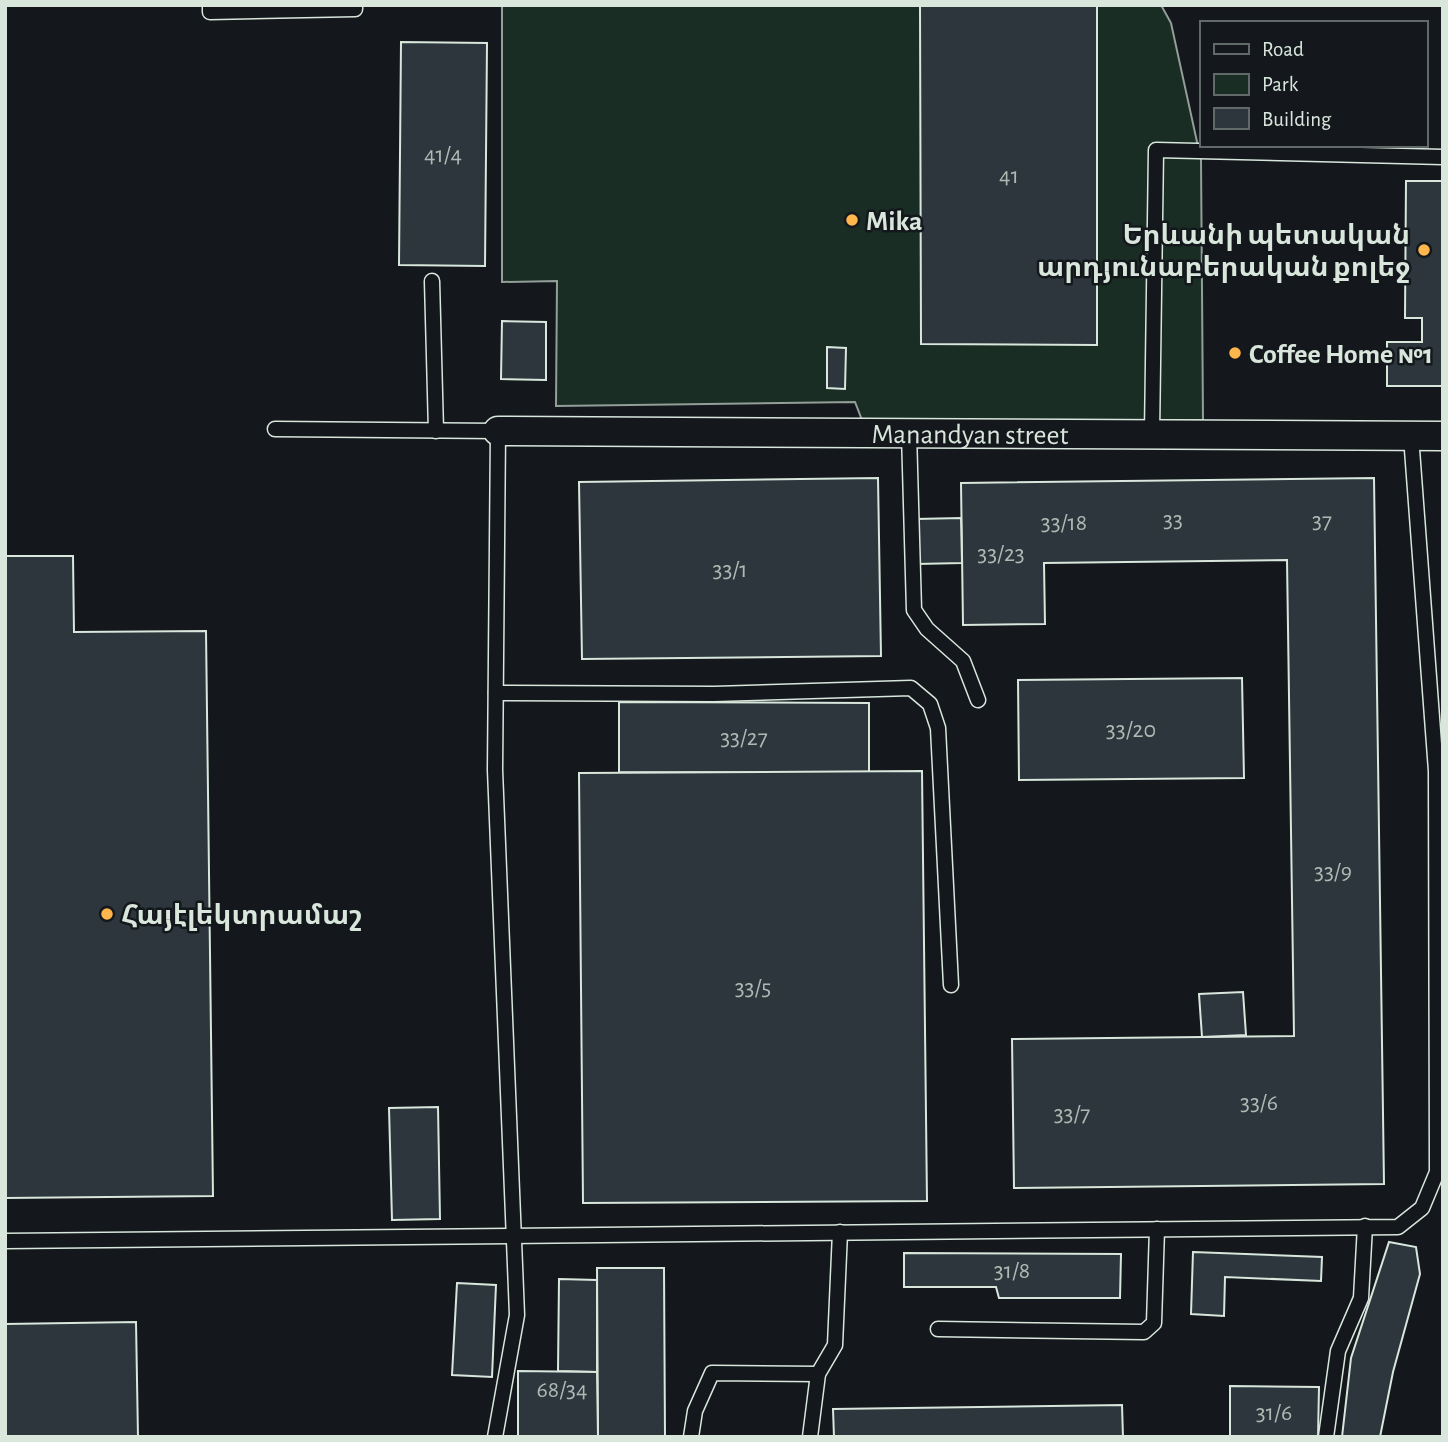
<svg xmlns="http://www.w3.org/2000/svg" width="1448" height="1442" font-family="'Alegreya Sans','Noto Sans Armenian',sans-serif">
  <rect width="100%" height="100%" fill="#14181c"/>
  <polygon fill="#1a2d24" stroke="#939e99" stroke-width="2" points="502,5 1161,5 1171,23 1201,160 1203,420 862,420 855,402 556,406 557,281 502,282"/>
  <g fill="#2c363c" stroke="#d8e6dc" stroke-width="2">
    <polygon points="920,5 1097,5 1097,345 921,344"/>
    <polygon points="401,42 487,43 485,266 399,265"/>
    <polygon points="1406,181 1443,181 1443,386 1387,386 1387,342 1422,342 1422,318 1405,318"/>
    <polygon points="502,321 546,322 546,380 501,379"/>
    <polygon points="827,347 846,348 845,389 827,388"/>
    <polygon points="878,478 881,656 582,659 579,482"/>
    <polygon points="1374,478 1384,1184 1014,1188 1012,1039 1294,1036 1287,560 1044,563 1045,624 963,625 961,483"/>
    <polygon points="961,518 962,563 917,564 916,519"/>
    <polygon points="5,556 73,556 74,632 206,631 213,1196 5,1198"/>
    <polygon points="1242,678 1244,778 1019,780 1018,680"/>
    <polygon points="619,702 869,703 869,773 619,772"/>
    <polygon points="922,771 927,1201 583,1203 579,773"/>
    <polygon points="1243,992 1246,1035 1202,1037 1199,994"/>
    <polygon points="438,1107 440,1219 392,1220 389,1108"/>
    <polygon points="1389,1242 1416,1247 1420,1274 1393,1372 1380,1437 1342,1437 1351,1358"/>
    <polygon points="1193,1252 1322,1257 1321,1281 1225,1277 1224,1316 1191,1314"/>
    <polygon points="904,1253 1121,1254 1120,1298 999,1298 996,1287 904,1287"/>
    <polygon points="597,1268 664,1268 665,1437 598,1437"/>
    <polygon points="559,1279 597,1280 597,1372 558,1371"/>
    <polygon points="457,1283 496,1285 492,1377 452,1375"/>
    <polygon points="136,1322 138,1437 5,1437 5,1324"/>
    <polygon points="518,1371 597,1372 598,1437 518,1437"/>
    <polygon points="1230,1386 1319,1387 1318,1437 1230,1437"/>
    <polygon points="1122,1405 1123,1437 834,1437 833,1409"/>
  </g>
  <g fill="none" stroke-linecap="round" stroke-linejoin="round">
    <g stroke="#d8e6dc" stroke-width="17">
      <g id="service">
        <polyline points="210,5 210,12 355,9 355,5"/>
        <polyline points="432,281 436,431"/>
        <polyline points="275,429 498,431 495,770 517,1315 495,1437"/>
        <polyline points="909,433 914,610 927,629 963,661 978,700"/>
        <polyline points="1152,434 1156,150 1443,157"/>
        <polyline points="496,693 714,694 911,688 930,704 938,728 951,985"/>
        <polyline points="5,1241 1398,1227 1422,1208 1437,1172 1436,771 1411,436"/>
        <polyline points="938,1329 1144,1332 1154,1323 1157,1229"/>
        <polyline points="691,1437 695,1411 712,1373 818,1374"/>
        <polyline points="810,1437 818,1374 835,1345 840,1232"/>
        <polyline points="1326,1437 1338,1351 1361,1298 1365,1226"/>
      </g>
    </g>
    <g stroke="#d8e6dc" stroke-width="31">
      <g id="minor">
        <path id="s1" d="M 498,431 L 1443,436"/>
      </g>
    </g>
    <use href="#service" stroke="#14181c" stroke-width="14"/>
    <use href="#minor" stroke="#14181c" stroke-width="28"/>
  </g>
  <g fill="#ffb74d" stroke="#14181c" stroke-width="2.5">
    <circle cx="852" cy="220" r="7"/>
    <circle cx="1424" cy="250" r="7"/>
    <circle cx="1235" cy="353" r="7"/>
    <circle cx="107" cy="914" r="7"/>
  </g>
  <g text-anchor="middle" stroke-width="5" stroke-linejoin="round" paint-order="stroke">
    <g font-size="24" fill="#adbab4">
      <text x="443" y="162">41/4</text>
      <text x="1009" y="183">41</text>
      <text x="1173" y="527">33</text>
      <text x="1322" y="528">37</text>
      <text x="1064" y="530">33/18</text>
      <text x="1001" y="561">33/23</text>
      <text x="730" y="577">33/1</text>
      <text x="1131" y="737">33/20</text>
      <text x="744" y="745">33/27</text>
      <text x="1333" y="879">33/9</text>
      <text x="753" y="995">33/5</text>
      <text x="1259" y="1110">33/6</text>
      <text x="1072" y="1121">33/7</text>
      <text x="1012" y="1278">31/8</text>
      <text x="562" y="1397">68/34</text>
      <text x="1274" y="1420">31/6</text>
    </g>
    <g font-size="28" font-weight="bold" fill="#d8e6dc" stroke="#14181c" text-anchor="start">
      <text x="866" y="230">Mika</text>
      <text x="1410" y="244" text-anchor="end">Երևանի պետական<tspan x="1410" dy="32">արդյունաբերական քոլեջ</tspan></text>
      <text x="1249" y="363">Coffee Home №1</text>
      <text x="121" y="924">Հայէլեկտրամաշ</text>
    </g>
    <g font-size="28" fill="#d8e6dc" stroke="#14181c">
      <text dy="10" stroke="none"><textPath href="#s1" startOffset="472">Manandyan street</textPath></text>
    </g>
  </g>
  <rect width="1448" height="1442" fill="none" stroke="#d8e6dc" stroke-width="14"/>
  <rect x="1200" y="21" width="228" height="126" fill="#14181c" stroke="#626a69" stroke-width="2"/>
  <rect x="1214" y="44" width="35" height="10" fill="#14181c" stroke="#626a69" stroke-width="2"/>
  <text x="1262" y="56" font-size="21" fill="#d8e6dc">Road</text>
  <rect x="1214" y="74" width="35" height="21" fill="#1a2d24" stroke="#626a69" stroke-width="2"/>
  <text x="1262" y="91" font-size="21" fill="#d8e6dc">Park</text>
  <rect x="1214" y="108" width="35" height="21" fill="#2c363c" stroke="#626a69" stroke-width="2"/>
  <text x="1262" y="126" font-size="21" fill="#d8e6dc">Building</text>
</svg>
